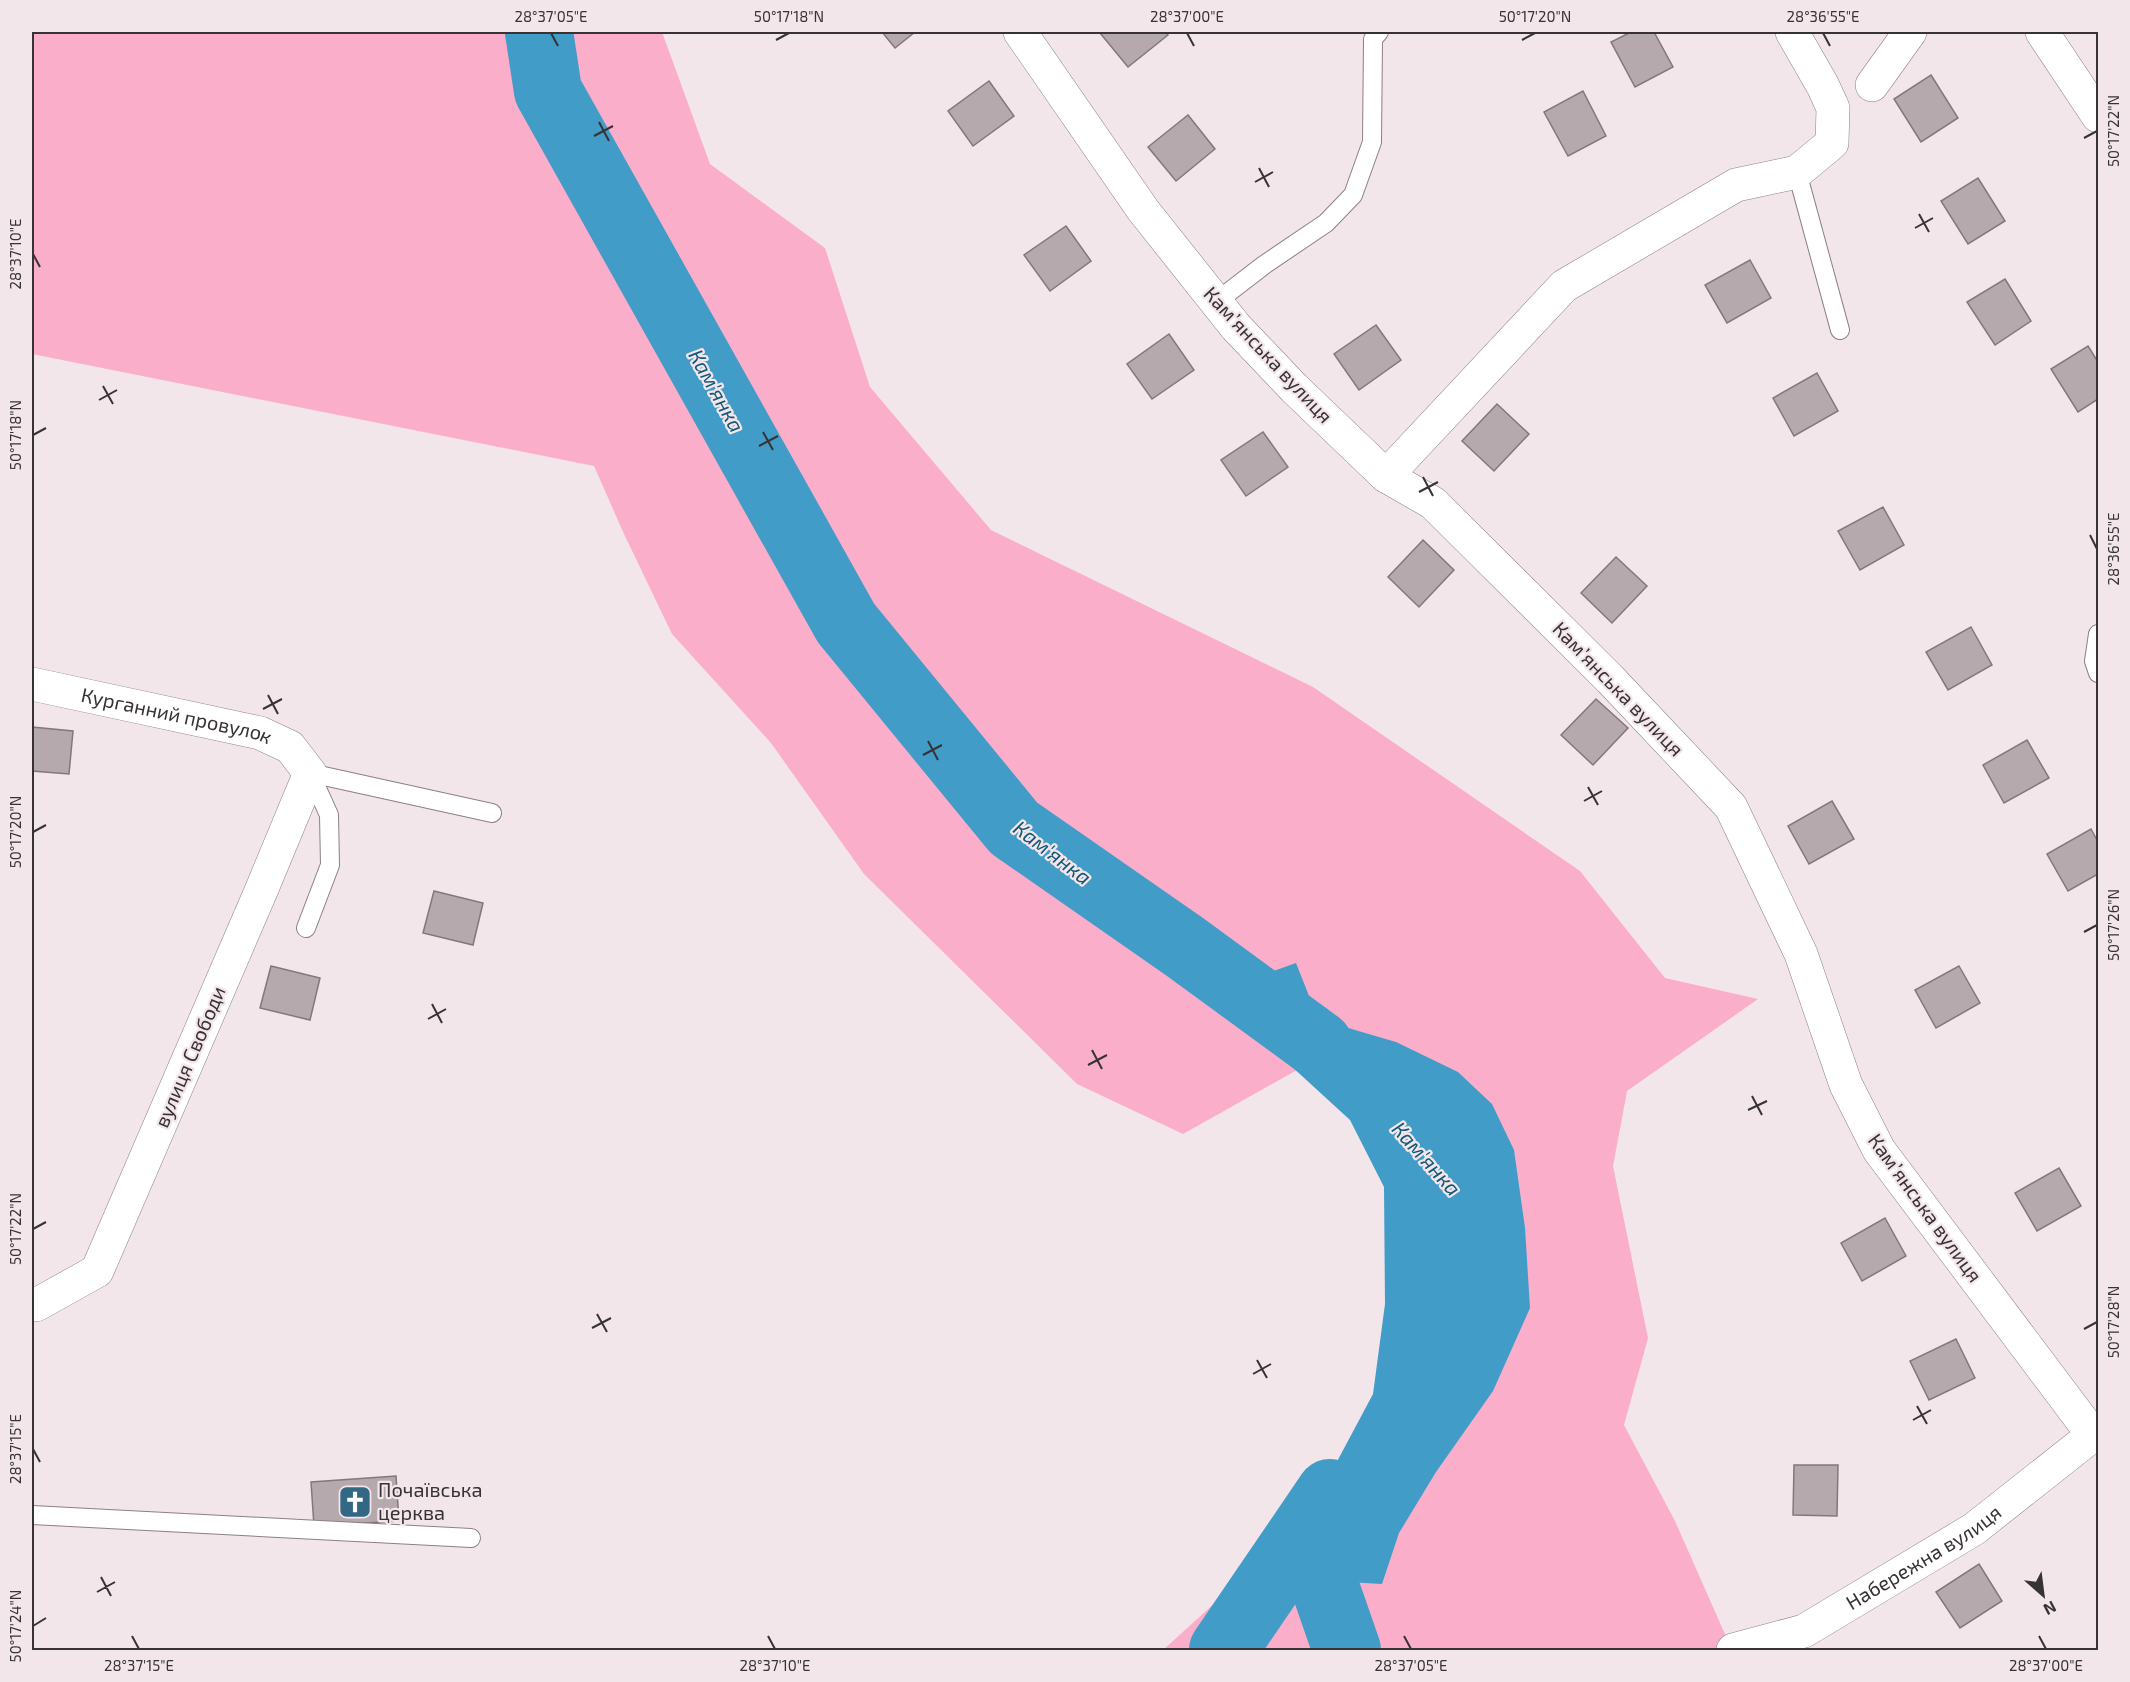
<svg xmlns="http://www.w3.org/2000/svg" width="2130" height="1682" font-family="'Exo 2',sans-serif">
  <rect width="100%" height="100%" fill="#f3e6ea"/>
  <polygon fill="#fbaec9" points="32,32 662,32 710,164 825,248 870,387 991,530 1313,687 1580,871 1665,978 1758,999 1627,1091 1613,1166 1648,1338 1624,1425 1675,1521 1732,1650 1163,1650 1228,1591 1260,1597 1343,1488 1484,1224 1329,1052 1183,1134 1077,1084 864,874 771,743 672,634 624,534 594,466 32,354"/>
  <polygon fill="#429cc8" points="1296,963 1313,1006 1338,1025 1396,1042 1458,1072 1492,1104 1514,1150 1525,1228 1530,1308 1493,1391 1436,1472 1399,1533 1382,1584 1296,1579 1261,1564 1333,1469 1373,1394 1385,1304 1384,1187 1350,1120 1278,1054 1225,1014 1251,979"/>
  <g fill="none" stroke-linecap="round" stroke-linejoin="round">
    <g stroke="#429cc8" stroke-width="68">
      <polyline points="539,32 548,91 846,623 1014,828 1185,947 1319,1045"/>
      <polyline points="1317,1513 1323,1581 1347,1650"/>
      <polyline points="1223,1650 1330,1493"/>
    </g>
  </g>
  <g fill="#b6a9ad" stroke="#83777b" stroke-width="1.5">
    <polygon points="882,32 915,32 895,48"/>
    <polygon points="1102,32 1165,32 1168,35 1128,67 1100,33"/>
    <polygon points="1631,32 1654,32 1673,67 1635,87 1611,42"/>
    <polygon points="1931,75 1958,118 1921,142 1894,99"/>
    <polygon points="989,81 1014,116 973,146 948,111"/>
    <polygon points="1583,91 1606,136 1568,156 1544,112"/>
    <polygon points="1188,115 1215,149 1176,181 1148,147"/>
    <polygon points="1978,178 2005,221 1968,244 1941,201"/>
    <polygon points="1066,226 1091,261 1050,291 1024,255"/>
    <polygon points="1750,260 1771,298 1727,323 1705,285"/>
    <polygon points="2005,279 2031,321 1995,345 1967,302"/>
    <polygon points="1376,325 1401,360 1359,390 1334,354"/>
    <polygon points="1169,334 1194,370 1152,399 1127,364"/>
    <polygon points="2088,346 2098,362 2098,399 2078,412 2051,369"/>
    <polygon points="1817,373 1838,411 1794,436 1773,398"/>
    <polygon points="1497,404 1529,434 1494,471 1462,441"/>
    <polygon points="1263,432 1288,467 1246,496 1221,460"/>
    <polygon points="1883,507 1904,545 1860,570 1838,531"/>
    <polygon points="1423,540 1454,570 1419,607 1388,577"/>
    <polygon points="1616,557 1647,586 1612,623 1581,593"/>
    <polygon points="1971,627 1992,665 1948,690 1926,652"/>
    <polygon points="1596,699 1628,728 1593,765 1561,735"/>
    <polygon points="32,727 73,731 69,774 32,771"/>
    <polygon points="2027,740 2049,778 2004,803 1983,765"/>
    <polygon points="1832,801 1854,839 1809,864 1788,826"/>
    <polygon points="2091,829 2098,842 2098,874 2068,891 2047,854"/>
    <polygon points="434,891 483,903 473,945 423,933"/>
    <polygon points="271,966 320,978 310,1020 260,1008"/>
    <polygon points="1959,966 1980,1003 1936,1028 1915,990"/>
    <polygon points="2059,1168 2081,1206 2037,1231 2015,1193"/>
    <polygon points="1885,1218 1906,1256 1862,1281 1841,1243"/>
    <polygon points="1956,1339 1975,1378 1929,1400 1910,1361"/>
    <polygon points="1794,1465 1838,1465 1837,1516 1793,1515"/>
    <polygon points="396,1476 399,1521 314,1526 311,1482"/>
    <polygon points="1979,1564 2002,1601 1960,1628 1936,1592"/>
  </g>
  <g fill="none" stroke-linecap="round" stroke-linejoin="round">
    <g stroke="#8c8084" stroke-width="20">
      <g id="service">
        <polyline points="1797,172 1840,330"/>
        <polyline points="1216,302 1264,265 1326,223 1353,195 1372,142 1373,39 1379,32"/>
        <polyline points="2098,634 2094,661 2098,673"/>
        <polyline points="310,773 492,813"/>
        <polyline points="306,928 330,865 329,815 310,773"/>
        <polyline points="32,1515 471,1538"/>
      </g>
    </g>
    <g stroke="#8c8084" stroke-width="34">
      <g id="minor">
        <polyline points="1020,32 1143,210 1236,327 1294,388 1386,476 1433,503 1610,679 1731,807 1801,954 1846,1085 1879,1150 2093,1435"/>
        <polyline points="2042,32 2098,116"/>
        <polyline points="1872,85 1910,32"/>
        <polyline points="1386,476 1564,286 1736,185 1797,172 1832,143 1833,108 1823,86 1792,32"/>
        <path id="s1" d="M 32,684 L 260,733 L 290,747 L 310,773 L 261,891 L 97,1271 L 36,1305 L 32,1305"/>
        <path id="s2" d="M 1733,1650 L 1804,1631 L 1974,1529 L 2098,1431"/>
      </g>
    </g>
    <use href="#service" stroke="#fff" stroke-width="18"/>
    <use href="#minor" stroke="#fff" stroke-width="33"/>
  </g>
  <path fill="none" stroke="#373233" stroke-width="2" d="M 551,33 L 558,46M 1187,33 L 1194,46M 1823,33 L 1830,46M 776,40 L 789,33M 1522,40 L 1535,33M 599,122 L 609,141M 594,136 L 613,126M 2084,138 L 2097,131M 1259,168 L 1269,187M 1255,182 L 1273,172M 1919,214 L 1929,232M 1915,228 L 1933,218M 33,254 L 40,267M 103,386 L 113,404M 99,400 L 117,390M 763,432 L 773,450M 33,435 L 46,428M 759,446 L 778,436M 1423,477 L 1433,496M 1419,492 L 1438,482M 2090,535 L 2097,549M 268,695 L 278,714M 263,709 L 282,699M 928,741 L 938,760M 923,755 L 942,745M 1588,787 L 1598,805M 1584,801 L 1602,791M 33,832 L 46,825M 2084,932 L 2097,925M 432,1004 L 442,1023M 428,1019 L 446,1009M 1092,1050 L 1102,1069M 1088,1065 L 1107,1055M 1752,1096 L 1762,1115M 1748,1110 L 1767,1101M 33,1229 L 46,1222M 597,1314 L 607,1332M 592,1328 L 611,1318M 2084,1329 L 2097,1322M 1257,1360 L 1267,1378M 1253,1374 L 1271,1364M 1917,1406 L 1927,1424M 1913,1420 L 1931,1410M 33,1449 L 40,1462M 101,1577 L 111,1596M 97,1592 L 115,1582M 33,1626 L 46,1618M 132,1636 L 139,1649M 768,1636 L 775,1649M 1404,1636 L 1411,1649M 2039,1636 L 2046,1649"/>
  <defs>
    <g id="church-square" transform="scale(1.725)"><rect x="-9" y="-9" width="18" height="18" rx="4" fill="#326884" stroke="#f3e6ea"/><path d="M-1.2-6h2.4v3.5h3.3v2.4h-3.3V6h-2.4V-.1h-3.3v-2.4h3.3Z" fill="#fff"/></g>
  </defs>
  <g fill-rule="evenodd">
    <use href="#church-square" x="355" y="1502"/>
  </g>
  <g text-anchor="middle" stroke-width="4.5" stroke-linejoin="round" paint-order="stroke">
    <g font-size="20" fill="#373233" stroke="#f3e6ea">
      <text transform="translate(1268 355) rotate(47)" y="7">Камʼянська вулиця</text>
      <text transform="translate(1618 689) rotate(46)" y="7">Камʼянська вулиця</text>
      <text dy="7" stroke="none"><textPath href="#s1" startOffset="148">Курганний провулок</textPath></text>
      <text transform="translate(190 1057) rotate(-67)" y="7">вулиця Свободи</text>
      <text transform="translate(1925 1208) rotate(54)" y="7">Камʼянська вулиця</text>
      <text dy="7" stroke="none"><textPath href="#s2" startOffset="214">Набережна вулиця</textPath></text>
    </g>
    <g font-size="20" fill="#373233" stroke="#f3e6ea" text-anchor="start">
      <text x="378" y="1497">Почаївська<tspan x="378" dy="23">церква</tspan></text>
    </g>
    <g font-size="21" font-style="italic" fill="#125877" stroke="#f3e6ea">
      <text transform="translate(716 391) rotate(61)" y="7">Кам'янка</text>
      <text transform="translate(1052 853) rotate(37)" y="7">Кам'янка</text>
      <text transform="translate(1426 1159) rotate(48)" y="7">Кам'янка</text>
    </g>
  </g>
  <rect width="2130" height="1682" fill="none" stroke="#f3e6ea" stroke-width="66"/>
  <g transform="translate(2043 1595) rotate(152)" stroke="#f3e6ea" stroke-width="4.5" paint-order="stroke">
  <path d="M0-4.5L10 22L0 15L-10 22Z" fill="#373233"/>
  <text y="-9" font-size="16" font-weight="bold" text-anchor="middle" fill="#373233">N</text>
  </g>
  <rect x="33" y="33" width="2064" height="1616" fill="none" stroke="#373233" stroke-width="2"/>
  <g font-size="15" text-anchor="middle" fill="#373233">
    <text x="551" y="22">28°37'05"E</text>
    <text x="789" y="22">50°17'18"N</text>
    <text x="1187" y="22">28°37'00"E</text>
    <text x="1535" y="22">50°17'20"N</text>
    <text x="1823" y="22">28°36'55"E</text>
    <text transform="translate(2114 131) rotate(-90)" y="5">50°17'22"N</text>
    <text transform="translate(16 254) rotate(-90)" y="5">28°37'10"E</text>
    <text transform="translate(16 435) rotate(-90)" y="5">50°17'18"N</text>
    <text transform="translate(2114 549) rotate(-90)" y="5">28°36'55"E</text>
    <text transform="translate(16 832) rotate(-90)" y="5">50°17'20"N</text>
    <text transform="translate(2114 925) rotate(-90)" y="5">50°17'26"N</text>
    <text transform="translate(16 1229) rotate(-90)" y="5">50°17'22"N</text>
    <text transform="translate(2114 1322) rotate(-90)" y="5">50°17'28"N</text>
    <text transform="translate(16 1449) rotate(-90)" y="5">28°37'15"E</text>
    <text transform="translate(16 1626) rotate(-90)" y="5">50°17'24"N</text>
    <text x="139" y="1671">28°37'15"E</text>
    <text x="775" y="1671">28°37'10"E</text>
    <text x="1411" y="1671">28°37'05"E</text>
    <text x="2046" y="1671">28°37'00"E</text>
  </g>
</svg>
